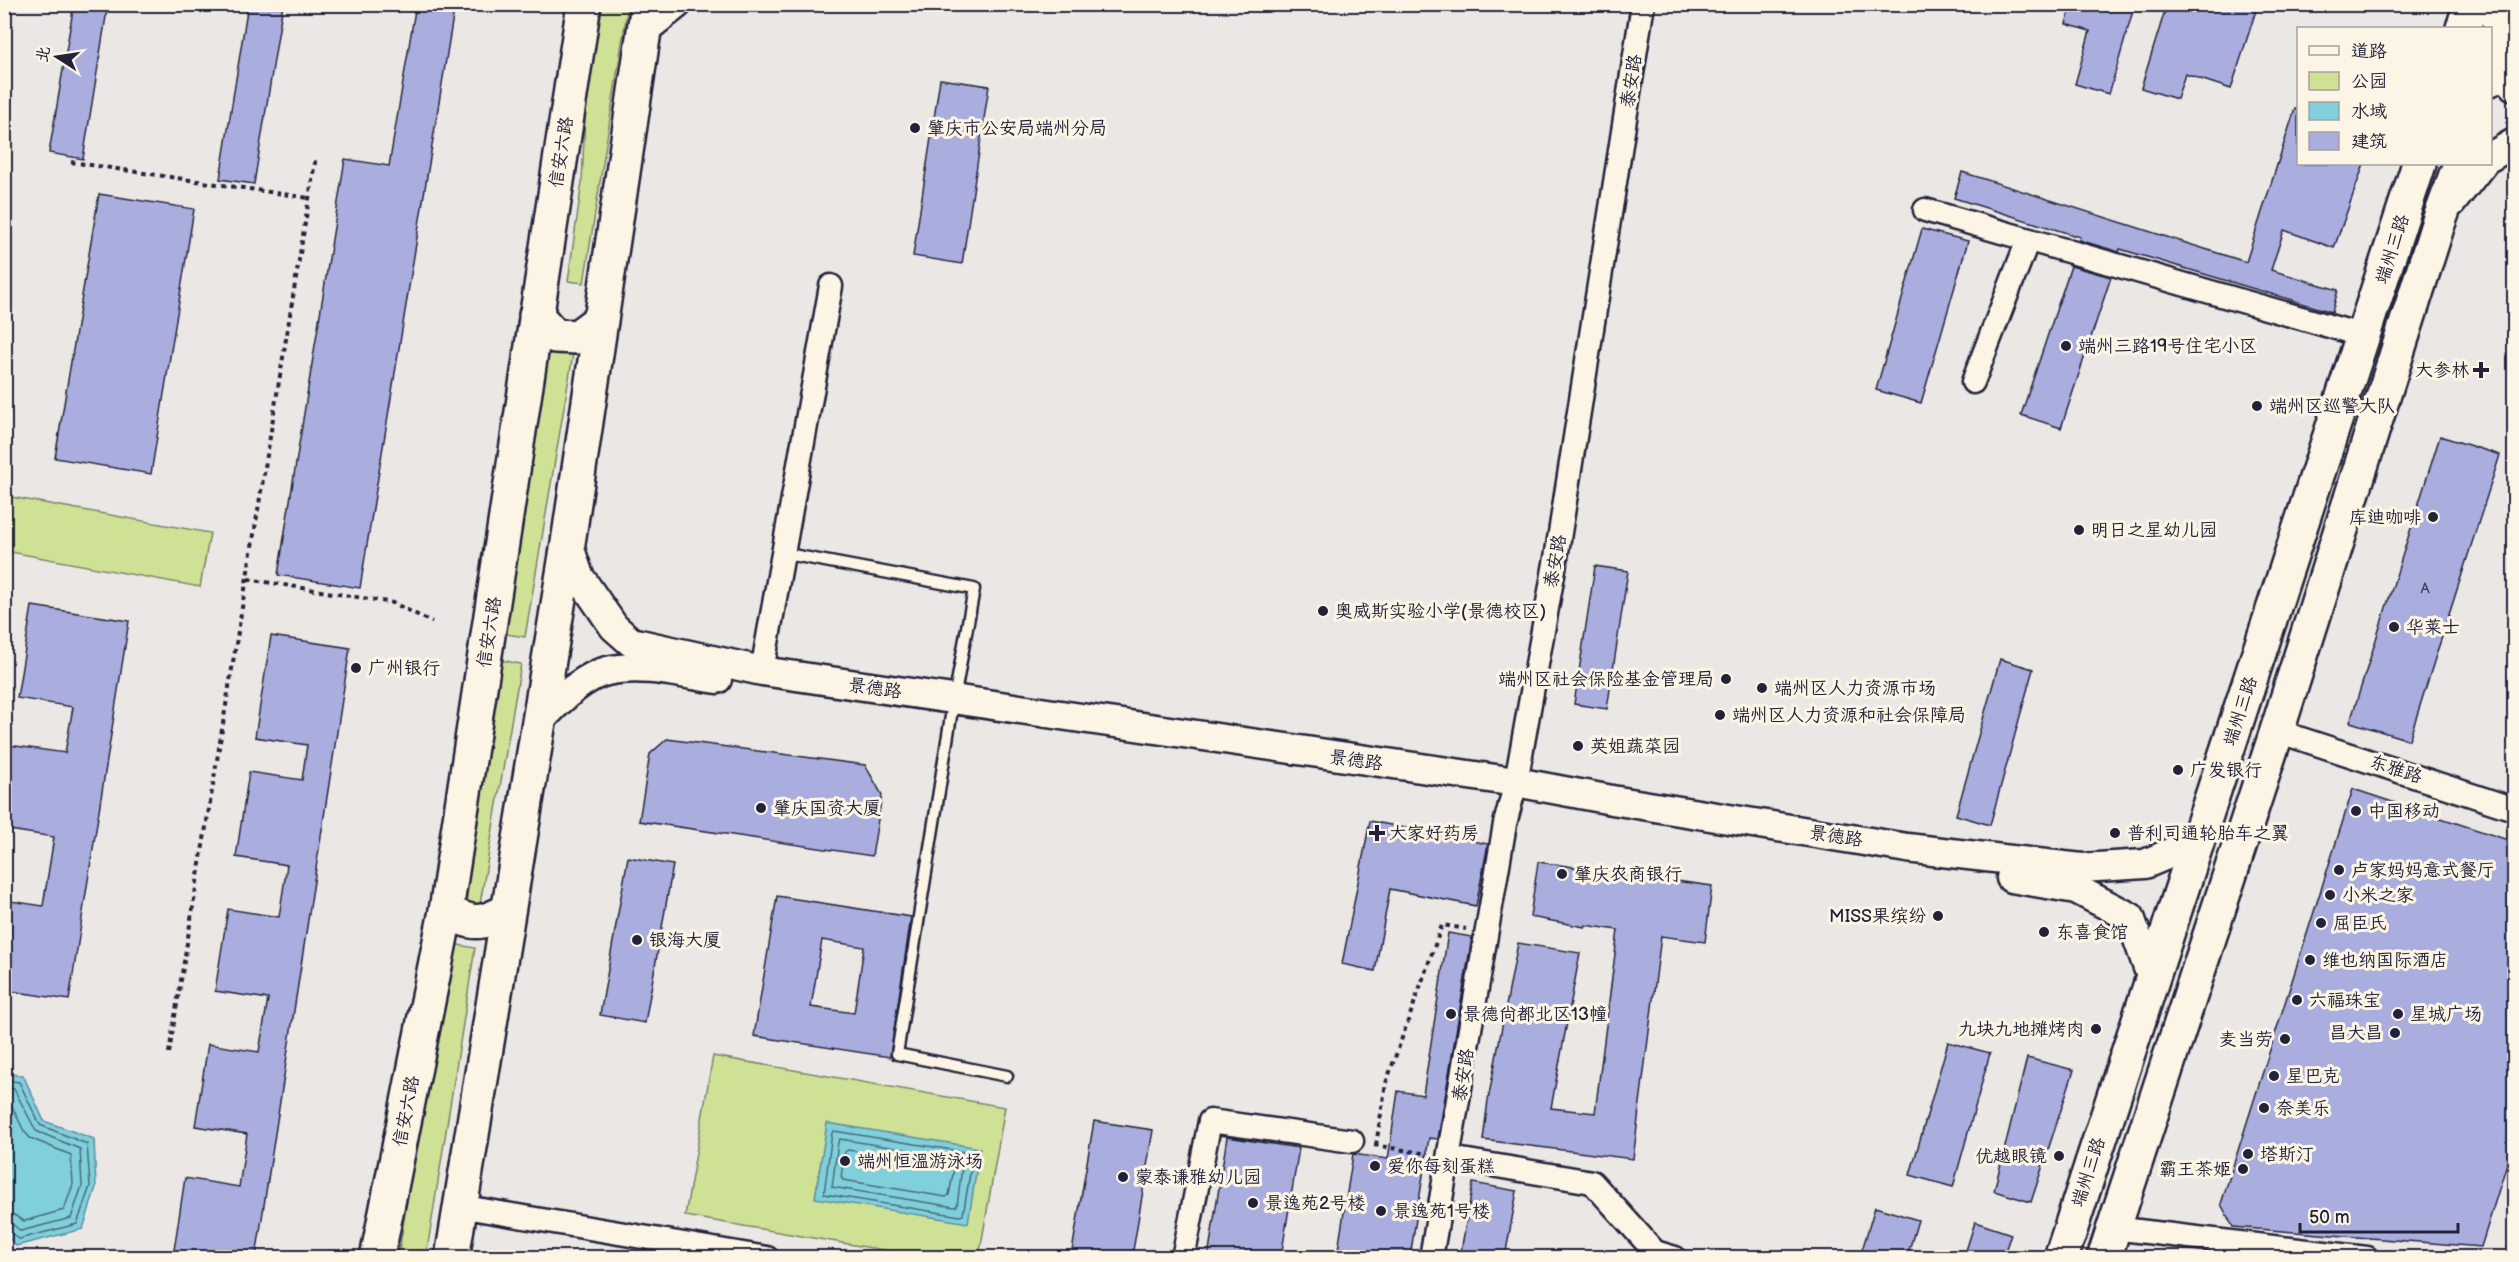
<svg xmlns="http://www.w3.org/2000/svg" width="2519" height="1262" font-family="'Balsamiq Sans','LXGW WenKai TC',sans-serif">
  <rect width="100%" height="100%" fill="#ebe7e4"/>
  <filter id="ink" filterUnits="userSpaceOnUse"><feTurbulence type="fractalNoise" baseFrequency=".0167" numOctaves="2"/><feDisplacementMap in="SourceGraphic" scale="12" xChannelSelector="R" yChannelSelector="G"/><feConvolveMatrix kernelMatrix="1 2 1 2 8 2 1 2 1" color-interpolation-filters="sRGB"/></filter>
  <g filter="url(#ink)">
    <g fill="#cfe195" stroke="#788268" stroke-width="1.5">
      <polygon points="600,5 628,5 584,283 568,281 582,182 586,93"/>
      <polygon points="551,327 577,331 525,637 500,633"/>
      <polygon points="11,497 210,533 200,587 5,551 5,531"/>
      <polygon points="496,659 521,664 480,904 454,900"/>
      <polygon points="448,943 475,948 426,1257 398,1258"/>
      <polygon points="713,1056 1005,1107 979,1257 924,1257 685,1216"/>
    </g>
    <g fill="#80d0dc" stroke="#5a8a9c" stroke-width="1.5">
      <polygon points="4,1074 23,1075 44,1121 94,1139 96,1187 83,1229 16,1246 5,1234"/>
      <polygon points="827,1123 980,1148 968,1223 815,1198"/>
    </g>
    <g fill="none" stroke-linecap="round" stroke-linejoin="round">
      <g stroke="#48687b" stroke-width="1.5">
        <polyline points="4,1080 19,1082 40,1125 87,1144 90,1186 77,1224 19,1239 10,1232 4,1231"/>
        <polyline points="4,1087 14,1089 36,1131 80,1149 82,1186 71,1218 21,1231 12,1224 4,1223"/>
        <polyline points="4,1096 8,1098 24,1131 30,1138 71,1155 73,1184 64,1210 24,1221 14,1215 4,1214"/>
        <polygon points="834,1131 971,1153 973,1156 963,1215 960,1216 824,1194 832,1133"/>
        <polygon points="840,1139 963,1159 957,1206 954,1207 832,1187 838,1142"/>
        <polygon points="848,1150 952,1166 954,1169 949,1195 946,1197 843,1180 841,1177 845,1152"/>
      </g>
    </g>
    <g fill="#a9aedf" stroke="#22223b" stroke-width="1.5" fill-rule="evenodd">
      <polygon points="74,4 108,4 83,159 49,153"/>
      <polygon points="248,4 283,4 254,184 220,179"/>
      <polygon points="416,4 455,4 360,588 278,575 345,159 389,166"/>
      <polygon points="2072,4 2135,4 2109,94 2075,84 2090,31 2066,24"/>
      <polygon points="2167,4 2258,4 2231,89 2185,74 2177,99 2141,88"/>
      <polygon points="940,79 989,86 962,264 913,256"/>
      <polygon points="2295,109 2298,110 2298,164 2364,164 2334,248 2284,230 2271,270 2338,290 2332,312 2120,249 2119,252 2079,240 2080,237 1954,198 1962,172 2246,262"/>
      <polygon points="99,194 194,209 151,474 55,458"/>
      <polygon points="1922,229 1968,241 1921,403 1876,390"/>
      <polygon points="2071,266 2111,277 2061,428 2021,415"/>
      <polygon points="2440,436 2500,455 2409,740 2350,722"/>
      <polygon points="1595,566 1628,571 1607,709 1574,704"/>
      <polygon points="32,606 129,621 69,1000 4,990 4,900 43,906 54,837 4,829 4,773 9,745 65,753 73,707 17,698"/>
      <polygon points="271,636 350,648 256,1257 173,1257 185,1178 239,1187 247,1134 195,1126 208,1044 259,1052 268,999 215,991 228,909 279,917 287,865 236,857 249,772 302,780 307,745 255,737"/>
      <polygon points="2000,659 2033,669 1990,825 1956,815"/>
      <polygon points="667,739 865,765 882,795 872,856 639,821 650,754"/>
      <polygon points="2353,789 2514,842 2514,1141 2481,1247 2233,1227 2221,1204"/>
      <polygon points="1370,821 1488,844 1476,906 1390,889 1375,971 1342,964"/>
      <polygon points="628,857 673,865 645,1023 600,1015"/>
      <polygon points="1538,862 1712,886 1705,942 1661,936 1633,1159 1483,1140 1488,1100 1518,943 1580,953 1551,1108 1595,1113 1618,930 1585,925 1585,927 1530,917"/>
      <path d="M 777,896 L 911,917 L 890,1057 L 754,1036 ZM 822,940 L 864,947 L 854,1013 L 811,1007 Z"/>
      <polygon points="1448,933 1472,937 1438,1139 1429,1138 1410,1257 1337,1257 1353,1154 1388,1159 1398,1091 1423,1095"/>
      <polygon points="1948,1042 1990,1053 1953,1187 1910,1175"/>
      <polygon points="2027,1058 2074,1070 2031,1202 1994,1191"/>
      <polygon points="1094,1121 1153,1130 1132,1257 1071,1257"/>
      <polygon points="1227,1137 1299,1148 1281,1257 1208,1257"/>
      <polygon points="1473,1183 1517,1191 1505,1257 1460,1257"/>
      <polygon points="1875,1207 1918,1220 1907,1257 1860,1257"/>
      <polygon points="1975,1222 2011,1234 2003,1257 1964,1257"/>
    </g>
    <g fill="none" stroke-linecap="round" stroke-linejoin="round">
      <g stroke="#22223b" stroke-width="15">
        <polyline id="service" points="782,553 974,589 951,716 897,1054 1007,1076"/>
      </g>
      <g stroke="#22223b" stroke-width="27">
        <g id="minor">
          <polyline points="1925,210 2364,336"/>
          <polyline points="1973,382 2028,240"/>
          <polyline points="762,671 831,286"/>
          <polyline points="2277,731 2514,809"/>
          <polyline points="1450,1158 1592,1182 1655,1252 1675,1258"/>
          <polyline points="459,1206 767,1258"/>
          <polyline points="2113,1228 2367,1258"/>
          <polyline points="1183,1258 1210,1121 1352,1141"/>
          <polyline points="1431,1258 1505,824 1516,782 1557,552 1643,4"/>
        </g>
      </g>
      <g stroke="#22223b" stroke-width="33">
        <g id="tertiary">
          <polyline points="2486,4 2514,48"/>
          <polyline points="643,31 677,4"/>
          <polyline points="2490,53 2514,86"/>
          <polyline points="2490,157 2514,143"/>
          <polyline points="2452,202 2482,164"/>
          <polyline points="568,543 579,576 614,627 631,642 762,671 1516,782 1612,800 1907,848 2082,868 2145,864 2197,842"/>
          <path d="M 538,723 C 555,704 582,677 607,671 C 643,663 682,674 717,679"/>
          <polyline points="2011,878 2076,889 2130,917 2152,979"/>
        </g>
      </g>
      <g stroke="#22223b" stroke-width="38">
        <g id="primary">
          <polyline points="2463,28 2471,4"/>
          <polyline points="2490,79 2514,13"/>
          <polyline points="536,315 555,336 577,337 600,320"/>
          <path d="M 446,911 C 475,925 478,925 507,911"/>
          <polyline points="377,1258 446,911 584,4"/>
          <polyline points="452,1258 568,543 648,4"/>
          <polyline points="2061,1258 2419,164"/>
          <polyline points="2104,1258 2277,731 2438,224 2460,164"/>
        </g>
      </g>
      <g stroke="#22223b" stroke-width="4" stroke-dasharray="4.5 4.5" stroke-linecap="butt">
        <polyline points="71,162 309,198"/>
        <polyline points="248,579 393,603 432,622"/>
        <polyline points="169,1053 316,156"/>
        <polyline points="1374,1145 1428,1154"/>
        <polyline points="1376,1145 1386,1083 1442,925 1466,929"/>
      </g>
      <use href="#service" stroke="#fcf5e5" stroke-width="10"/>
      <use href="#minor" stroke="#fcf5e5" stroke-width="22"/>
      <use href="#tertiary" stroke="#fcf5e5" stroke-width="28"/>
      <use href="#primary" stroke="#fcf5e5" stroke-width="33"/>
    </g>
  </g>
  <g fill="#22223b" stroke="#fcf5e5" stroke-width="2">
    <circle cx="915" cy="128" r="6"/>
    <circle cx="2066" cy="346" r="6"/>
    <path d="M2478 361h6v6h6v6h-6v6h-6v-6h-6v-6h6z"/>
    <circle cx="2257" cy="406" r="6"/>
    <circle cx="2433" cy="517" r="6"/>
    <circle cx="2079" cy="530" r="6"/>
    <circle cx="1323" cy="611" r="6"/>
    <circle cx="2394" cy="627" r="6"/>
    <circle cx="356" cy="668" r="6"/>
    <circle cx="1726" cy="679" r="6"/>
    <circle cx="1762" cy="688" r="6"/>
    <circle cx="1720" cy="715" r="6"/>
    <circle cx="1578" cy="746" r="6"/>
    <circle cx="2178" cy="770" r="6"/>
    <circle cx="761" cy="808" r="6"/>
    <circle cx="2356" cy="811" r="6"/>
    <path d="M1374 824h6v6h6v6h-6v6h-6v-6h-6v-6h6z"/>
    <circle cx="2115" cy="833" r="6"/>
    <circle cx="2339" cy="870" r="6"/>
    <circle cx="1562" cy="874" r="6"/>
    <circle cx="2330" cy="895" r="6"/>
    <circle cx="1938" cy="916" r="6"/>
    <circle cx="2321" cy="923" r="6"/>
    <circle cx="2044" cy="932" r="6"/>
    <circle cx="637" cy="940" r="6"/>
    <circle cx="2310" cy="960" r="6"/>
    <circle cx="2297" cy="1000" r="6"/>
    <circle cx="1451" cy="1014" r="6"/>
    <circle cx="2398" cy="1014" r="6"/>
    <circle cx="2096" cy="1029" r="6"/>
    <circle cx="2395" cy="1033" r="6"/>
    <circle cx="2285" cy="1039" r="6"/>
    <circle cx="2274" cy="1076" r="6"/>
    <circle cx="2264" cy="1108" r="6"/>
    <circle cx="2248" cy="1154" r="6"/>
    <circle cx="2059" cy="1156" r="6"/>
    <circle cx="845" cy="1161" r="6"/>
    <circle cx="1375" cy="1166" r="6"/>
    <circle cx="2243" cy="1169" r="6"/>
    <circle cx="1123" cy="1177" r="6"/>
    <circle cx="1253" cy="1203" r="6"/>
    <circle cx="1381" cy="1211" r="6"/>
  </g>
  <g text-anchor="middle" stroke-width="6" stroke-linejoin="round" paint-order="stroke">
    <g font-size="15" fill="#444564">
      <text x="2425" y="593">A</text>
    </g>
    <g font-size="18" fill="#22223b" stroke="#fcf5e5">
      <text transform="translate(1631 81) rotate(-81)" y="6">泰安路</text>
      <text transform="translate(561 152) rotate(-81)" y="6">信安六路</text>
      <text transform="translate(2392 249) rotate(-72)" y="6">端州三路</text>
      <text transform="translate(1555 561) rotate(-80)" y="6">泰安路</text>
      <text transform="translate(489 632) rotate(-81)" y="6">信安六路</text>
      <text transform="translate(875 688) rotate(8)" y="6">景德路</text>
      <text transform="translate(2240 711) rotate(-72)" y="6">端州三路</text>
      <text transform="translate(1356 760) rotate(8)" y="6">景德路</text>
      <text transform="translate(2396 769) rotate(18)" y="6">东雅路</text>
      <text transform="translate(1836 836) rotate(9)" y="6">景德路</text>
      <text transform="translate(1463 1075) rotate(-81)" y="6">泰安路</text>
      <text transform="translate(406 1111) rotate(-79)" y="6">信安六路</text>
      <text transform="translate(2088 1172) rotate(-72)" y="6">端州三路</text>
    </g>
    <g font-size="18" fill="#22223b" stroke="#fcf5e5" text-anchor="start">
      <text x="927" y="134">肇庆市公安局端州分局</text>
      <text x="2078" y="352">端州三路19号住宅小区</text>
      <text x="2469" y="376" text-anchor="end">大参林</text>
      <text x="2269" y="412">端州区巡警大队</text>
      <text x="2421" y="523" text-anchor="end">库迪咖啡</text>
      <text x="2091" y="536">明日之星幼儿园</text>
      <text x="1335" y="617">奥威斯实验小学(景德校区)</text>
      <text x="2406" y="633">华莱士</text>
      <text x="368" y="674">广州银行</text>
      <text x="1714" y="685" text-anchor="end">端州区社会保险基金管理局</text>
      <text x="1774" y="694">端州区人力资源市场</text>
      <text x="1732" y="721">端州区人力资源和社会保障局</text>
      <text x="1590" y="752">英姐蔬菜园</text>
      <text x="2190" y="776">广发银行</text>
      <text x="773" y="814">肇庆国资大厦</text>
      <text x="2368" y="817">中国移动</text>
      <text x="1389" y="839">大家好药房</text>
      <text x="2127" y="839">普利司通轮胎车之翼</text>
      <text x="2351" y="876">卢家妈妈意式餐厅</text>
      <text x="1574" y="880">肇庆农商银行</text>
      <text x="2342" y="901">小米之家</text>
      <text x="1926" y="922" text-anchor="end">MISS果缤纷</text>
      <text x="2333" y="929">屈臣氏</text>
      <text x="2056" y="938">东喜食馆</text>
      <text x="649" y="946">银海大厦</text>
      <text x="2322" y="966">维也纳国际酒店</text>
      <text x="2309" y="1006">六福珠宝</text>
      <text x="1463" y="1020">景德尚都北区13幢</text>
      <text x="2410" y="1020">星城广场</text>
      <text x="2084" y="1035" text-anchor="end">九块九地摊烤肉</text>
      <text x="2383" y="1039" text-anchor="end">昌大昌</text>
      <text x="2273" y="1045" text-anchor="end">麦当劳</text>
      <text x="2286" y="1082">星巴克</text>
      <text x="2276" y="1114">奈美乐</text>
      <text x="2260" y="1160">塔斯汀</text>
      <text x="2047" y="1162" text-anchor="end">优越眼镜</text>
      <text x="857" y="1167">端州恒温游泳场</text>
      <text x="1387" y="1172">爱你每刻蛋糕</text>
      <text x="2231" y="1175" text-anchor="end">霸王茶姬</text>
      <text x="1135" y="1183">蒙泰谦雅幼儿园</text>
      <text x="1265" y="1209">景逸苑2号楼</text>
      <text x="1393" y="1217">景逸苑1号楼</text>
    </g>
  </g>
  <rect width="2519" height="1262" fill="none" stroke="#fcf5e5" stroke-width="24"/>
  <rect x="12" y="12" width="2495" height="1238" fill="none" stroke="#22223b" stroke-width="2" filter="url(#ink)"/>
  <rect x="2297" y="27" width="195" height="138" fill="#fcf5e5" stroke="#a5a1a1" stroke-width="1.5"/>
  <rect x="2309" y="46" width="30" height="9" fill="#fcf5e5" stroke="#a5a1a1" stroke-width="1.5"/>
  <text x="2351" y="57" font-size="18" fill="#22223b">道路</text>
  <rect x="2309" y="72" width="30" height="18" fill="#cfe195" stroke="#a5a1a1" stroke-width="1.5"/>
  <text x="2351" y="87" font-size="18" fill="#22223b">公园</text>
  <rect x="2309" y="102" width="30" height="18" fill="#80d0dc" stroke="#a5a1a1" stroke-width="1.5"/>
  <text x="2351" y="117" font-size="18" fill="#22223b">水域</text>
  <rect x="2309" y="132" width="30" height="18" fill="#a9aedf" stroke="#a5a1a1" stroke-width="1.5"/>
  <text x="2351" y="147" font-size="18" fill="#22223b">建筑</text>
  <g transform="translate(57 57) rotate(282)" stroke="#fcf5e5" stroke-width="4.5" paint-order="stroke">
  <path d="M0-4.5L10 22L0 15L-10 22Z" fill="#22223b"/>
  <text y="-9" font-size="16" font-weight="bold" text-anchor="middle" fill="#22223b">北</text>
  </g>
  <path d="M2300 1223v9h158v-9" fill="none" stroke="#22223b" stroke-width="3"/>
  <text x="2309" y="1223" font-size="18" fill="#22223b" stroke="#fcf5e5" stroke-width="4.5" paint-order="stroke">50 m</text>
</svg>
